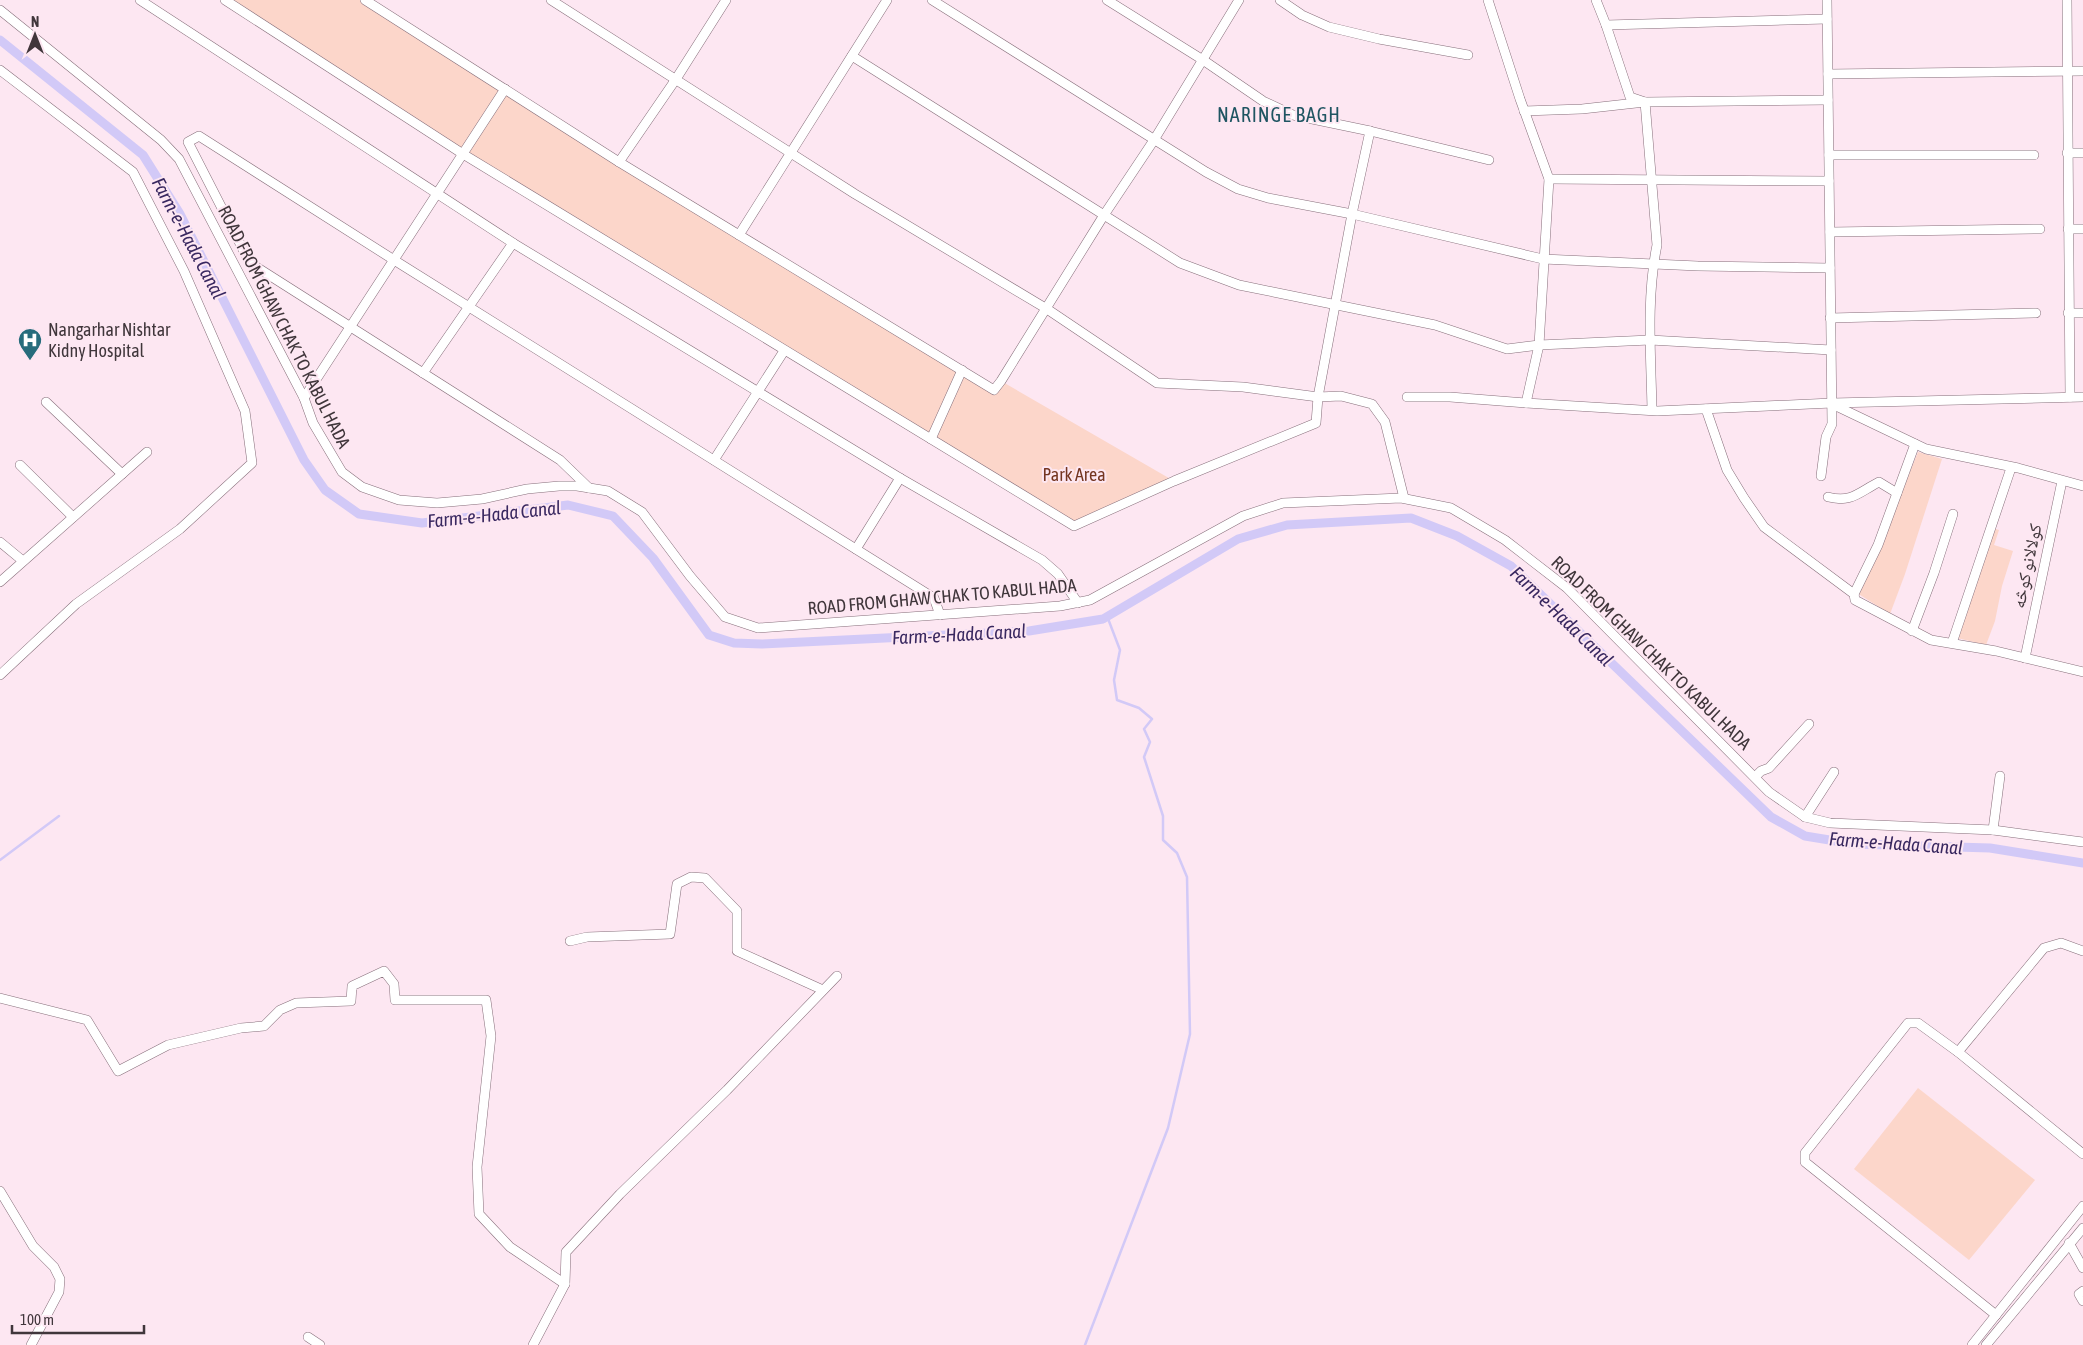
<svg xmlns="http://www.w3.org/2000/svg" width="2083" height="1345" font-family="'Asap Condensed','Noto Naskh Arabic',sans-serif">
  <rect width="100%" height="100%" fill="#fde7f2"/>
  <g fill="#fcd6ca">
    <polygon points="225,0 365,0 994,389 1001,381 1174,481 1074,526 784,351"/>
    <polygon points="1918,452 1942,459 1905,574 1890,614 1857,593 1886,531"/>
    <polygon points="1989,527 1999,530 1994,545 2013,551 2002,586 1995,621 1986,645 1953,637"/>
    <polygon points="1918,1088 2035,1180 1969,1260 1854,1169"/>
  </g>
  <g fill="none" stroke-linecap="round" stroke-linejoin="round">
    <g stroke="#d2c9f7" stroke-width="2.5">
      <polyline points="0,860 59,816"/>
      <polyline points="1085,1345 1168,1128 1190,1034 1187,877 1177,853 1163,840 1163,816 1144,757 1150,742 1144,729 1152,719 1139,708 1117,700 1114,680 1120,650 1107,616"/>
    </g>
    <polyline stroke="#d2c9f7" stroke-width="9" points="0,40 143,155 180,214 304,460 325,490 359,514 422,523 568,505 613,516 653,558 709,635 734,643 762,644 1029,631 1103,619 1238,539 1287,525 1411,518 1457,536 1511,566 1771,817 1805,836 1854,844 1990,848 2083,863"/>
    <g stroke="#876f7b" stroke-width="10">
      <g id="minor">
        <polyline points="140,0 513,243 900,478 1042,560 1058,574 1078,603"/>
        <polyline points="225,0 463,154 1074,526 1174,481 1316,423 1318,397 1352,214 1370,131"/>
        <polyline points="365,0 619,162 994,390 1001,381 1104,215 1154,140 1239,0"/>
        <polyline points="551,0 855,194 1047,309 1157,383 1243,387 1318,397 1341,396 1372,404 1385,422 1404,498"/>
        <polyline points="932,0 1206,172 1238,189 1268,198 1352,214 1543,259 1698,266 1830,268"/>
        <polyline points="1107,0 1203,60 1263,101 1293,115 1370,131 1489,160"/>
        <polyline points="1280,0 1302,15 1329,27 1379,39 1468,55"/>
        <path d="M 1596,0 L 1606,25 L 1630,97 L 1645,102 L 1657,245 C 1646,299 1651,356 1652,410"/>
        <polyline points="2067,0 2070,397"/>
        <polyline points="0,10 161,140 179,159 304,398 313,423 342,472 362,487 399,500 437,503 482,499 527,489 559,486 577,486 608,491 642,512 690,576 725,617 758,628 1060,606 1090,600 1243,516 1283,503 1401,498 1451,508 1505,540 1567,588 1769,792 1805,817 1830,823 1993,830 2083,842"/>
        <polyline points="1606,25 1827,19"/>
        <polyline points="852,56 1180,263 1239,285 1435,325 1507,349 1539,345 1650,340 1831,350"/>
        <polyline points="0,70 133,172 184,271 245,411 252,463 180,529 76,604 0,675"/>
        <polyline points="1828,74 2083,71"/>
        <polyline points="1524,111 1582,109 1645,102 1828,100"/>
        <polyline points="2067,153 2083,153"/>
        <polyline points="1829,155 2034,155"/>
        <polyline points="619,162 676,79 726,0"/>
        <polyline points="1549,179 1829,181"/>
        <polyline points="2068,229 2083,229"/>
        <polyline points="1830,232 2040,229"/>
        <polyline points="739,235 887,0"/>
        <polyline points="2068,313 2083,313"/>
        <polyline points="1830,318 2036,313"/>
        <polyline points="423,373 513,243"/>
        <polyline points="1407,397 1450,397 1526,403 1539,345 1549,179 1520,99 1488,0"/>
        <polyline points="304,398 505,89"/>
        <polyline points="46,402 122,474"/>
        <polyline points="1526,403 1657,411 1832,403 2083,397"/>
        <polyline points="1834,405 1926,449 2018,468 2083,486"/>
        <polyline points="1706,409 1727,470 1744,498 1764,527 1854,594 1855,600 1931,640 1996,651 2083,672"/>
        <polyline points="931,439 962,370"/>
        <polyline points="714,460 784,351"/>
        <polyline points="20,465 73,517"/>
        <polyline points="1821,476 1826,437 1832,424 1827,0"/>
        <polyline points="589,488 560,460 250,263 188,142 199,136 394,260 934,598 940,615"/>
        <path d="M 1828,497 C 1852,503 1859,492 1879,482 L 1897,493"/>
        <polyline points="0,542 23,561"/>
        <polyline points="856,549 900,478"/>
        <polyline points="0,582 147,452"/>
        <polyline points="1854,594 1878,545 1915,444"/>
        <polyline points="1912,631 1934,573 1953,514"/>
        <polyline points="1952,643 2011,468"/>
        <polyline points="2025,658 2062,481"/>
        <polyline points="1755,777 1761,771 1769,768 1809,724"/>
        <polyline points="1805,817 1834,772"/>
        <polyline points="1993,830 2000,776"/>
        <polyline points="570,941 587,937 670,934 677,884 691,877 705,878 737,911 737,951 823,990"/>
        <polyline points="0,998 87,1020 118,1071 168,1045 241,1028 264,1026 280,1010 296,1003 351,1001 352,986 384,971 394,984 395,1000 486,1000 491,1036 477,1167 479,1214 510,1247 565,1284"/>
        <polyline points="1958,1052 2044,948 2061,943 2083,951"/>
        <polyline points="0,1191 33,1246 54,1267 60,1279 59,1292 31,1345"/>
        <polyline points="2069,1243 2083,1268"/>
        <polyline points="2083,1291 2079,1294 2083,1301"/>
        <polyline points="1996,1315 1805,1162 1805,1153 1908,1023 1918,1023 1958,1052 2083,1154"/>
        <polyline points="308,1337 320,1345"/>
        <polyline points="533,1345 565,1284 566,1252 620,1194 727,1090 837,976"/>
        <polyline points="1972,1345 2083,1206"/>
        <polyline points="1986,1345 2083,1228"/>
      </g>
    </g>
    <use href="#minor" stroke="#fff" stroke-width="9"/>
  </g>
  <defs>
    <g id="hospital-pin" transform="scale(1.25)"><path d="M0 17L-7.5 6A9.5 9.5 0 1 1 7.5 6Z" fill="#276c7c" stroke="#fde7f2"/><path d="M-5-5h3v3.5h4V-5h3V5h-3V1.5h-4V5h-3Z" fill="#fff"/></g>
  </defs>
  <g fill-rule="evenodd">
    <use href="#hospital-pin" x="30" y="340"/>
  </g>
  <g text-anchor="middle" stroke-width="4" stroke-linejoin="round" paint-order="stroke">
    <g font-size="18" fill="#40363b" stroke="#fde7f2">
      <text transform="translate(284 327) rotate(63)" y="6">ROAD FROM GHAW CHAK TO KABUL HADA</text>
      <text transform="translate(2027 566) rotate(-78)" y="6">کولالانو کوڅه</text>
      <text transform="translate(942 597) rotate(-5)" y="6">ROAD FROM GHAW CHAK TO KABUL HADA</text>
      <text transform="translate(1651 653) rotate(44)" y="6">ROAD FROM GHAW CHAK TO KABUL HADA</text>
    </g>
    <g font-size="18" fill="#40363b" stroke="#fde7f2" text-anchor="start">
      <text x="48" y="336">Nangarhar Nishtar<tspan x="48" dy="21">Kidny Hospital</tspan></text>
    </g>
    <g font-size="18" fill="#743521" stroke="#fde7f2">
      <text x="1074" y="481">Park Area</text>
    </g>
    <g font-size="19" font-style="italic" fill="#392860" stroke="#fde7f2">
      <text transform="translate(189 238) rotate(62)" y="7">Farm-e-Hada Canal</text>
      <text transform="translate(494 514) rotate(-6)" y="7">Farm-e-Hada Canal</text>
      <text transform="translate(1562 616) rotate(44)" y="7">Farm-e-Hada Canal</text>
      <text transform="translate(959 634) rotate(-3)" y="7">Farm-e-Hada Canal</text>
      <text transform="translate(1896 843) rotate(4)" y="7">Farm-e-Hada Canal</text>
    </g>
    <g font-size="20" letter-spacing="1" fill="#1f5562" stroke="#fde7f2">
      <text x="1279" y="122">NARINGE BAGH</text>
    </g>
  </g>
  <g transform="translate(35 35)" stroke="#fde7f2" stroke-width="4" paint-order="stroke">
  <path d="M0-4L9 19L0 12L-9 19Z" fill="#40363b"/>
  <text y="-8" font-size="14" font-weight="bold" text-anchor="middle" fill="#40363b">N</text>
  </g>
  <path d="M12 1325v8h132v-8" fill="none" stroke="#40363b" stroke-width="2.5"/>
  <text x="20" y="1325" font-size="15" fill="#40363b" stroke="#fde7f2" stroke-width="4" paint-order="stroke">100 m</text>
</svg>
